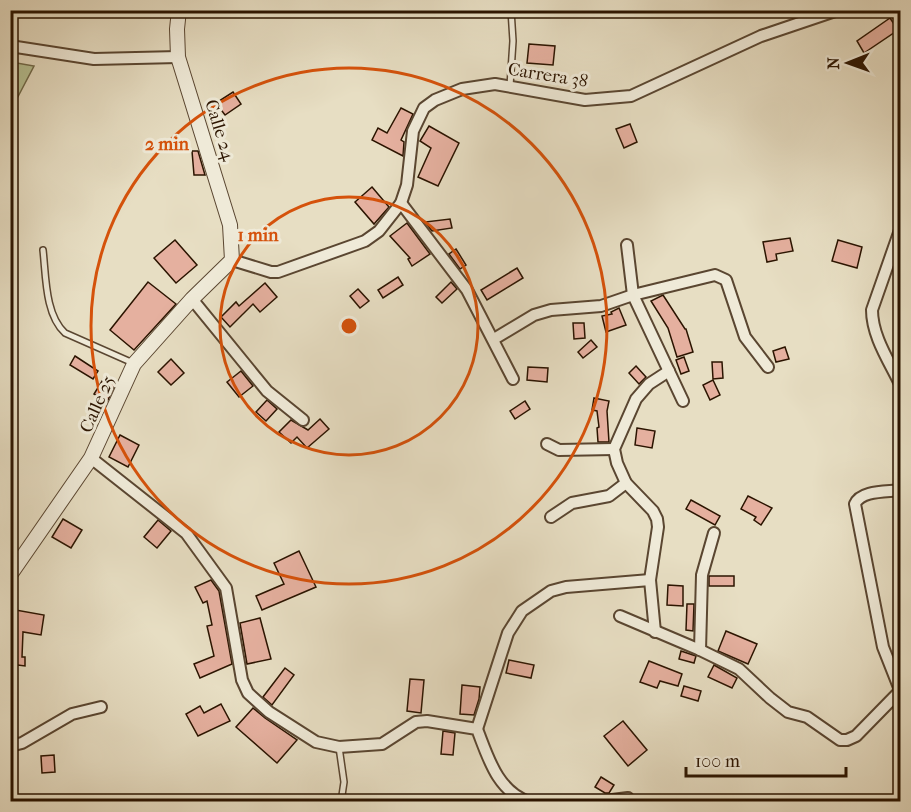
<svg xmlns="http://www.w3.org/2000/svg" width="911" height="812" font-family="'IM FELL French Canon',serif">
  <rect width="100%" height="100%" fill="#e7dec3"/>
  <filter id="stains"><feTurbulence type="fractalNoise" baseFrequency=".00333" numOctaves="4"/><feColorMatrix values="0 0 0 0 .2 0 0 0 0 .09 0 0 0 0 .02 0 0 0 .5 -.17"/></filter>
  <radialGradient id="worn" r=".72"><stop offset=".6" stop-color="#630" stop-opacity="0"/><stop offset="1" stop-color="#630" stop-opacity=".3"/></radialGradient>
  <polygon fill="#b7c193" stroke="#716a4a" stroke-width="1.5" points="11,62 34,66 11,110 10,62"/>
  <g fill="#e5b09f" stroke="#2b1400" stroke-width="1.5">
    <polygon points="890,18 898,30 864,53 857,41"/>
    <polygon points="529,44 555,46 553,65 527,63"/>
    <polygon points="233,92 241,104 225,115 216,103"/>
    <polygon points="401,108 413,114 401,140 404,142 403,156 372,140 378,128 387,133"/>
    <polygon points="630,124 637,142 624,148 616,129"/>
    <polygon points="429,126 459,143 438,186 418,177 431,148 420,141"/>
    <polygon points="192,151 198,151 205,175 194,175"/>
    <polygon points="372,187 389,207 374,224 355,202"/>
    <polygon points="450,219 452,228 432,231 425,222"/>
    <polygon points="407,223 430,254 412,266 408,259 410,258 390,236"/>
    <polygon points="790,238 793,251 776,254 777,260 767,262 763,242"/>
    <polygon points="175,240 197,265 176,283 154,258"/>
    <polygon points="838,240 862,247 857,268 832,261"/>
    <polygon points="456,249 466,265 460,269 449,254"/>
    <polygon points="517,268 523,278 487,300 481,290"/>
    <polygon points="398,277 403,285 383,298 378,290"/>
    <polygon points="148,282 176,304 134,350 110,330"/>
    <polygon points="451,282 457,289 442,303 436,297"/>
    <polygon points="265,283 277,297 260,312 253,304 230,327 221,317 236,302 239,306"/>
    <polygon points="358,289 369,301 360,308 350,296"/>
    <polygon points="663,295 685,329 686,329 693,352 677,357 668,328 651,301"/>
    <polygon points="619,308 626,325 606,332 602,316 612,314 611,312"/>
    <polygon points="573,323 584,323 585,338 574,339"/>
    <polygon points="591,340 597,347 583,358 578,352"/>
    <polygon points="785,347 789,359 776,362 773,351"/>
    <polygon points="75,356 98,371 93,379 70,365"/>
    <polygon points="684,357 689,371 681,374 676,360"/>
    <polygon points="171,359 184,373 171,385 158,372"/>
    <polygon points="712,362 722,362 723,378 713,379"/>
    <polygon points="636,366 646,377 639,384 629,373"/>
    <polygon points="528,367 548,368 547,382 527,380"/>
    <polygon points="241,371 253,386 239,397 227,382"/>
    <polygon points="104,378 115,385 107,402 94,394"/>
    <polygon points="713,380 720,395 710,400 703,385"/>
    <polygon points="594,398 609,401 607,411 609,442 598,442 597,428 599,427 597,411 592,410"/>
    <polygon points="267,400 277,409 266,421 256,412"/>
    <polygon points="525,401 530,409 515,419 510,411"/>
    <polygon points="320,419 329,429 307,448 297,437 291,443 279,432 291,420 308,430"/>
    <polygon points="637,428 655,431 652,448 635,445"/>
    <polygon points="120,435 139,445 128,467 109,457"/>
    <polygon points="748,496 772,508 761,525 754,520 756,517 741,509"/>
    <polygon points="691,500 720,516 715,525 686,509"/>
    <polygon points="63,519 82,530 71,548 52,537"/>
    <polygon points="158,520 171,531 157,548 144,537"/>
    <polygon points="299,551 316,587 262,610 256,596 284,584 274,563"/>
    <rect x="709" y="576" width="25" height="10"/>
    <polygon points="211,580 219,591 232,664 200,678 194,664 214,656 207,626 212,625 207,601 203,603 195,587"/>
    <polygon points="668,585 683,586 683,606 667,605"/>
    <polygon points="687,604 694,604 693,631 686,630"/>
    <polygon points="10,609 44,615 41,635 23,632 22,657 25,657 25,666 10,664"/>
    <polygon points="260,618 271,659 247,664 240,623"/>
    <polygon points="726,631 757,644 748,664 718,651"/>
    <polygon points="681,651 696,656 694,663 679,659"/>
    <polygon points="509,660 534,665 531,678 506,673"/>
    <polygon points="649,661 682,674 678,686 660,681 657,688 640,682"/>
    <polygon points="714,665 737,678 732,688 708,677"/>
    <polygon points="285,668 294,675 272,705 263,697"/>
    <polygon points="410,679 424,680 421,713 407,711"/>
    <polygon points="462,685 480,687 479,699 474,715 460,714"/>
    <polygon points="684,686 701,691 698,701 681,696"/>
    <polygon points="221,704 230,721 198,736 186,714 200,706 204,713"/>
    <polygon points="253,708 265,718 297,740 277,763 236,727"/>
    <polygon points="623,721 647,750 628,766 604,736"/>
    <polygon points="443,731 455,733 453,755 441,754"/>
    <polygon points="54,755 55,772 42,773 41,756"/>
    <polygon points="601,777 614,785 609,793 605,793 595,787"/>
  </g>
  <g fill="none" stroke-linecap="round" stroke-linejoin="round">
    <g stroke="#5a4631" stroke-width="8">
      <g id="service">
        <polyline points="510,86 513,41 511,10"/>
        <path d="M 43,250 C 46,276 45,315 65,333 L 133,363"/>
        <polyline points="339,747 344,782 341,802"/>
      </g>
    </g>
    <g stroke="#5a4631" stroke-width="14">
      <g id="minor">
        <polyline points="10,46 94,59 178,57"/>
        <polyline points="401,203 467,290 513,379"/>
        <path d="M 900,230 L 872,310 C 872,336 889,361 900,384"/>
        <polyline points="627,245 633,295 683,401"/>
        <polyline points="232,260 271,272 278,272 365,241 379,231 401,203 407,185 413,131 424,108 435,100 462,89 495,84 585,100 631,96 761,36 838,10"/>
        <polyline points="192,299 267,391 303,420"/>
        <polyline points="494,339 534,315 551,310 601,306 633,295 715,275 726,280 745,337 768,367"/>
        <polyline points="547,444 559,450 614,449"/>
        <path d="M 91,458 L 186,533 L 226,588 L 242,680 L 248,693 L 269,712 L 316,742 L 339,747 L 382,744 L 416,722 L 427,721 L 477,729 C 488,757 497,791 529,802"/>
        <path d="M 900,490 C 887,492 861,490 855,504 L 883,647 L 900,690"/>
        <polyline points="551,517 572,503 609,496 626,483"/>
        <polyline points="620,616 700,650 739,669 770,698 788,712 807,717 840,740 847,740 856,736 900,691"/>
        <polyline points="655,632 650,580 658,527 657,519 653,511 626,483 617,463 614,449 636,399 649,384 669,371"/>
        <polyline points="700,650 702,575 714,533"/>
        <polyline points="477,729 508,633 522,611 551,591 566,587 650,580"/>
        <polyline points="10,746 22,743 72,714 101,707"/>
        <polyline points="596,802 628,798"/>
      </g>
    </g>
    <g stroke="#5a4631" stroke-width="16">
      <polyline id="tertiary" points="10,575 91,458 134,364 192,299 232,260 230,225 178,57 177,29 179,10"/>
    </g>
    <use href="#service" stroke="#efead8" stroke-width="5"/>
    <use href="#minor" stroke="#efead8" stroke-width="10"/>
    <use href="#tertiary" stroke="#efead8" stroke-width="14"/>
  </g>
  <g fill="none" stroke="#d5520b" stroke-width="3">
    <circle cx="349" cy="326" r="129"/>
    <circle cx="349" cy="326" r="258"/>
  </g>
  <g text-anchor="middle" stroke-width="6" stroke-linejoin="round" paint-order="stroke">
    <g font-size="18" fill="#2b1400" stroke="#efead8">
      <text transform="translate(548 75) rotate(9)" y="6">Carrera 38</text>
      <text transform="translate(220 130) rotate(73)" y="6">Calle 24</text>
      <text transform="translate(97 404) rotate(-66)" y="6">Calle 25</text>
    </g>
  </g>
  <circle cx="349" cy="326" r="9" fill="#d5520b" stroke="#efead8" stroke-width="3"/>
  <g font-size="18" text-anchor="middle" font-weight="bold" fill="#d5520b" stroke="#efead8" stroke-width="6" stroke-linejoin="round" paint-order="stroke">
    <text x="167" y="150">2 min</text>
    <text x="258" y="241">1 min</text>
  </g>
  <rect width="911" height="812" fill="none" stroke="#e7dec3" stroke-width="36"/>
  <rect x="12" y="12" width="887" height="788" fill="none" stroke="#2b1400" stroke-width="3"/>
  <rect x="18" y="18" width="875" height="776" fill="none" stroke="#2b1400" stroke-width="1.5"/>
  <g transform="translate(848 63) rotate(269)" stroke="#efead8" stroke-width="4.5" paint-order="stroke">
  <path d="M0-4.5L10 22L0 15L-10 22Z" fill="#2b1400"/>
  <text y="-9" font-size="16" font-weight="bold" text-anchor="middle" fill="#2b1400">N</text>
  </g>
  <path d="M686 767v9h160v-9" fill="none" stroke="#2b1400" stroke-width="3"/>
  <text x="695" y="767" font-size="18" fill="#2b1400" stroke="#efead8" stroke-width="4.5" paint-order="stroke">100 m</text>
  <rect width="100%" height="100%" filter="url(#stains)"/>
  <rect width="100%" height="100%" fill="url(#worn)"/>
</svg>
